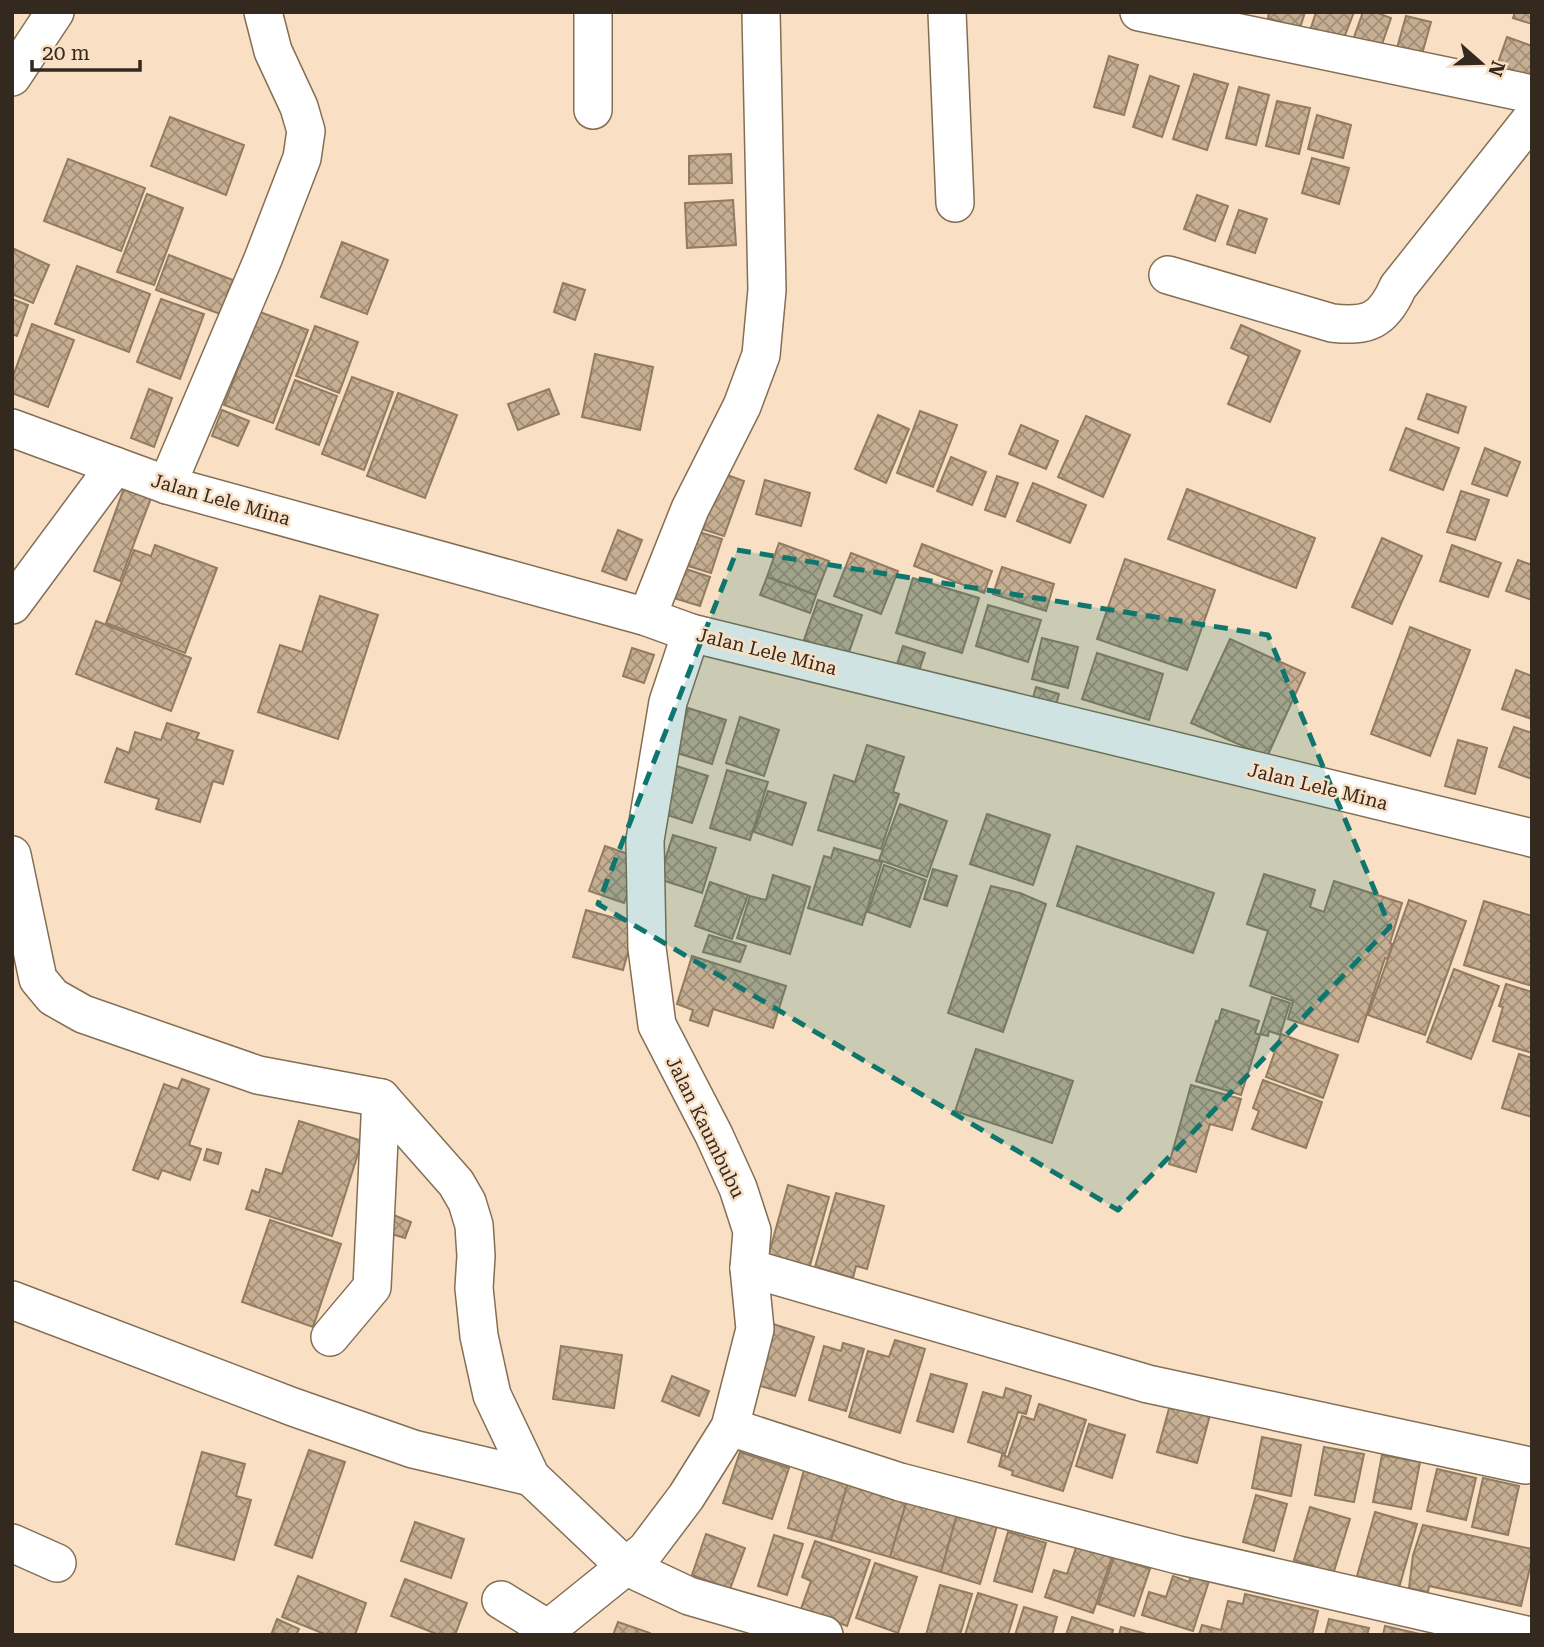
<svg xmlns="http://www.w3.org/2000/svg" width="1544" height="1647" font-family="'Roboto Serif',serif">
  <defs>
    <pattern id="building-cross-hatch" width="8" height="8" patternUnits="userSpaceOnUse" patternTransform="scale(1.75)"><rect width="8" height="8" fill="#c6ae93"/><path d="M0 0l8 8M0 8l8-8" fill="none" stroke="#a18e77"/></pattern>
  </defs>
  <rect width="100%" height="100%" fill="#f9e0c4"/>
  <g fill="url(#building-cross-hatch)" stroke="#927b61" stroke-width="2">
    <polygon points="1269,12 1305,12 1300,28 1268,18"/>
    <polygon points="1316,12 1354,12 1342,43 1310,31"/>
    <polygon points="1363,12 1375,12 1391,18 1380,50 1353,40"/>
    <polygon points="1515,12 1532,12 1532,24 1513,18"/>
    <polygon points="1406,16 1431,22 1422,54 1397,48"/>
    <polygon points="1507,37 1532,46 1532,70 1525,88 1493,77"/>
    <polygon points="1109,56 1138,65 1124,115 1094,107"/>
    <polygon points="1194,74 1228,84 1207,150 1173,139"/>
    <polygon points="1150,76 1179,86 1162,137 1133,127"/>
    <polygon points="1239,87 1269,95 1256,145 1226,138"/>
    <polygon points="1277,101 1310,108 1299,154 1266,146"/>
    <polygon points="1317,115 1351,125 1343,158 1308,149"/>
    <polygon points="170,117 244,145 226,195 151,166"/>
    <polygon points="731,154 732,183 689,184 689,156"/>
    <polygon points="1312,158 1349,168 1339,204 1302,193"/>
    <polygon points="68,159 145,188 121,251 44,221"/>
    <polygon points="147,194 183,208 154,285 117,272"/>
    <polygon points="1197,195 1228,206 1215,241 1184,229"/>
    <polygon points="733,200 736,245 687,248 685,203"/>
    <polygon points="1239,210 1267,219 1255,253 1227,244"/>
    <polygon points="342,242 388,260 367,314 321,297"/>
    <polygon points="12,248 49,265 33,303 12,294"/>
    <polygon points="169,255 233,280 220,314 156,290"/>
    <polygon points="77,266 150,294 129,352 55,324"/>
    <polygon points="563,283 585,290 575,320 554,312"/>
    <polygon points="12,299 28,305 17,336 12,334"/>
    <polygon points="161,299 204,314 180,379 137,362"/>
    <polygon points="260,312 308,330 273,423 224,405"/>
    <polygon points="32,324 74,340 48,407 12,393 12,379"/>
    <polygon points="1241,325 1300,351 1270,422 1228,404 1249,356 1231,348"/>
    <polygon points="315,326 358,342 339,393 296,376"/>
    <polygon points="595,354 653,367 640,430 582,417"/>
    <polygon points="352,377 393,392 364,470 322,454"/>
    <polygon points="295,380 337,396 319,445 276,429"/>
    <polygon points="149,389 172,398 154,447 131,438"/>
    <polygon points="549,389 559,414 518,430 508,404"/>
    <polygon points="398,393 457,415 425,498 367,476"/>
    <polygon points="1427,394 1466,407 1458,433 1418,419"/>
    <polygon points="222,410 249,421 238,446 212,436"/>
    <polygon points="920,411 957,425 933,487 897,473"/>
    <polygon points="878,415 909,429 886,483 855,469"/>
    <polygon points="1086,416 1130,435 1103,497 1058,477"/>
    <polygon points="1021,425 1058,441 1046,469 1009,454"/>
    <polygon points="1406,428 1459,448 1443,490 1390,470"/>
    <polygon points="1485,448 1520,462 1507,496 1472,484"/>
    <polygon points="951,457 986,472 972,505 937,491"/>
    <polygon points="719,472 744,481 724,536 699,528"/>
    <polygon points="997,476 1018,483 1005,517 985,510"/>
    <polygon points="765,480 810,493 801,526 756,514"/>
    <polygon points="1033,483 1086,505 1070,543 1017,521"/>
    <polygon points="124,488 151,498 120,581 94,571"/>
    <polygon points="1187,489 1315,538 1296,588 1168,539"/>
    <polygon points="1461,491 1489,500 1475,540 1447,532"/>
    <polygon points="618,530 642,540 626,580 602,571"/>
    <polygon points="696,531 722,539 711,573 685,565"/>
    <polygon points="1382,538 1422,556 1392,624 1352,607"/>
    <polygon points="779,543 829,561 816,595 767,577"/>
    <polygon points="922,544 992,571 984,593 914,566"/>
    <polygon points="155,545 217,568 185,653 106,623 134,550 151,556"/>
    <polygon points="1452,545 1501,563 1488,597 1440,581"/>
    <polygon points="851,553 898,571 881,614 834,596"/>
    <polygon points="1125,559 1215,590 1187,670 1097,639"/>
    <polygon points="1518,560 1532,565 1532,600 1506,591"/>
    <polygon points="1002,567 1054,584 1046,611 993,594"/>
    <polygon points="683,568 710,577 700,606 674,598"/>
    <polygon points="767,577 816,595 810,613 760,595"/>
    <polygon points="913,578 979,598 962,653 896,633"/>
    <polygon points="320,596 378,615 338,739 258,712 280,645 302,652"/>
    <polygon points="818,600 862,615 848,655 804,640"/>
    <polygon points="988,605 1041,620 1028,662 976,646"/>
    <polygon points="96,621 191,658 171,711 76,674"/>
    <polygon points="1410,627 1470,650 1430,756 1371,734"/>
    <polygon points="1042,638 1078,647 1068,688 1032,679"/>
    <polygon points="1230,639 1305,673 1267,757 1191,723"/>
    <polygon points="903,646 925,653 918,674 896,667"/>
    <polygon points="632,648 654,655 644,683 623,676"/>
    <polygon points="1097,653 1163,674 1149,720 1082,699"/>
    <polygon points="1516,670 1532,676 1532,719 1502,709"/>
    <polygon points="1036,687 1059,694 1053,716 1030,709"/>
    <polygon points="688,708 726,720 712,764 674,752"/>
    <polygon points="740,717 779,730 764,776 726,763"/>
    <polygon points="167,723 199,733 196,739 233,751 223,784 213,781 200,822 156,809 159,799 105,782 117,748 129,753 135,732 161,740"/>
    <polygon points="1514,727 1532,733 1532,779 1499,767"/>
    <polygon points="1458,740 1487,748 1475,794 1445,786"/>
    <polygon points="867,745 904,757 893,792 899,794 881,849 818,830 834,775 855,782"/>
    <polygon points="673,765 708,776 692,823 658,812"/>
    <polygon points="727,770 768,782 750,840 710,828"/>
    <polygon points="768,791 806,803 792,845 754,832"/>
    <polygon points="900,804 947,821 927,877 879,860"/>
    <polygon points="987,814 1050,835 1033,885 970,864"/>
    <polygon points="673,835 716,848 702,893 659,879"/>
    <polygon points="605,846 640,858 624,903 589,891"/>
    <polygon points="1077,846 1214,893 1193,953 1057,906"/>
    <polygon points="834,848 882,862 862,925 808,908 824,856 831,858"/>
    <polygon points="884,865 926,880 910,927 868,912"/>
    <polygon points="933,869 957,876 947,906 924,899"/>
    <polygon points="1264,874 1315,890 1310,907 1324,912 1334,881 1402,903 1390,943 1392,944 1388,959 1385,958 1358,1042 1288,1019 1293,1001 1250,986 1268,931 1247,924"/>
    <polygon points="773,875 810,887 790,954 737,938 750,896 766,900"/>
    <polygon points="710,882 748,895 732,939 695,926"/>
    <polygon points="991,886 1020,893 1046,904 1003,1032 948,1013"/>
    <polygon points="1409,900 1466,921 1425,1035 1368,1015"/>
    <polygon points="1484,901 1532,916 1532,986 1464,965"/>
    <polygon points="586,910 636,924 623,970 573,957"/>
    <polygon points="709,935 746,946 740,962 703,952"/>
    <polygon points="692,956 786,986 773,1028 713,1009 708,1026 690,1020 693,1010 677,1004"/>
    <polygon points="1454,969 1499,986 1471,1059 1427,1042"/>
    <polygon points="1506,984 1532,992 1532,1053 1493,1041 1503,1007 1499,1006"/>
    <polygon points="1272,997 1290,1003 1280,1035 1269,1031 1268,1036 1260,1034"/>
    <polygon points="1222,1009 1259,1021 1255,1033 1260,1035 1241,1095 1196,1081 1216,1021 1218,1022"/>
    <polygon points="1281,1034 1338,1055 1323,1098 1266,1077"/>
    <polygon points="976,1049 1073,1081 1052,1143 955,1111"/>
    <polygon points="1519,1054 1532,1058 1532,1117 1502,1108"/>
    <polygon points="182,1079 209,1089 189,1145 201,1149 190,1180 162,1170 158,1179 133,1170 164,1084 178,1089"/>
    <polygon points="1263,1080 1322,1102 1306,1148 1252,1129 1259,1111 1253,1108"/>
    <polygon points="1191,1085 1241,1099 1232,1130 1210,1124 1196,1172 1169,1164"/>
    <polygon points="299,1121 362,1141 332,1236 246,1209 252,1190 259,1193 266,1169 282,1174"/>
    <polygon points="207,1149 221,1153 218,1164 204,1160"/>
    <polygon points="788,1185 829,1197 809,1269 768,1257"/>
    <polygon points="836,1193 884,1206 867,1269 856,1266 853,1278 815,1267"/>
    <polygon points="391,1214 411,1222 405,1238 385,1232"/>
    <polygon points="270,1220 341,1244 313,1327 242,1302"/>
    <polygon points="773,1324 814,1337 795,1396 754,1384"/>
    <polygon points="895,1340 925,1349 900,1433 849,1417 868,1351 889,1357"/>
    <polygon points="843,1343 864,1349 846,1411 809,1400 824,1346 841,1351"/>
    <polygon points="561,1346 622,1355 614,1408 553,1399"/>
    <polygon points="931,1374 967,1384 953,1432 917,1421"/>
    <polygon points="672,1376 709,1391 699,1416 662,1401"/>
    <polygon points="1006,1388 1031,1396 1026,1414 1018,1412 1005,1454 968,1442 983,1392 1003,1398"/>
    <polygon points="1039,1404 1086,1420 1063,1491 1012,1475 1013,1471 999,1466 1002,1455 1008,1457 1022,1416 1034,1420"/>
    <polygon points="1170,1405 1210,1415 1197,1463 1157,1452"/>
    <polygon points="1089,1424 1125,1435 1112,1478 1076,1466"/>
    <polygon points="1262,1437 1301,1445 1291,1496 1252,1488"/>
    <polygon points="1324,1447 1364,1454 1354,1502 1315,1495"/>
    <polygon points="309,1450 345,1462 312,1558 275,1545"/>
    <polygon points="202,1452 245,1464 236,1496 251,1500 234,1560 176,1544"/>
    <polygon points="740,1452 789,1468 772,1519 723,1503"/>
    <polygon points="1382,1455 1420,1462 1411,1509 1373,1502"/>
    <polygon points="1437,1469 1476,1478 1466,1520 1427,1511"/>
    <polygon points="804,1470 848,1483 831,1540 788,1528"/>
    <polygon points="1483,1478 1519,1486 1508,1535 1472,1527"/>
    <polygon points="848,1483 907,1500 890,1557 831,1540"/>
    <polygon points="1256,1495 1287,1504 1274,1551 1243,1542"/>
    <polygon points="907,1500 957,1514 941,1572 890,1557"/>
    <polygon points="1310,1507 1350,1519 1331,1581 1311,1575 1313,1566 1294,1560"/>
    <polygon points="1375,1512 1417,1524 1399,1588 1357,1576"/>
    <polygon points="957,1514 997,1526 980,1584 941,1572"/>
    <polygon points="415,1522 464,1539 451,1578 401,1561"/>
    <polygon points="1423,1525 1532,1549 1532,1559 1521,1606 1429,1586 1428,1592 1409,1588 1413,1555"/>
    <polygon points="1008,1532 1046,1543 1032,1592 994,1581"/>
    <polygon points="706,1534 745,1548 730,1589 692,1575"/>
    <polygon points="774,1535 803,1544 787,1595 758,1586"/>
    <polygon points="815,1541 870,1560 847,1626 801,1609 811,1581 802,1577"/>
    <polygon points="1077,1545 1112,1557 1093,1613 1045,1597 1054,1570 1067,1574"/>
    <polygon points="1114,1557 1150,1569 1134,1616 1098,1604"/>
    <polygon points="875,1563 917,1577 898,1633 856,1618"/>
    <polygon points="1191,1575 1209,1581 1193,1631 1142,1615 1149,1592 1166,1597 1173,1576 1189,1582"/>
    <polygon points="298,1576 366,1603 355,1635 327,1635 282,1617"/>
    <polygon points="405,1579 467,1603 455,1635 439,1635 391,1616"/>
    <polygon points="940,1585 972,1594 960,1635 926,1635"/>
    <polygon points="978,1593 1017,1605 1008,1635 965,1635"/>
    <polygon points="1245,1594 1318,1611 1312,1635 1199,1635 1202,1625 1221,1630 1228,1601 1243,1604"/>
    <polygon points="1024,1607 1057,1617 1052,1635 1015,1635"/>
    <polygon points="1072,1617 1113,1630 1112,1635 1066,1635"/>
    <polygon points="277,1619 299,1629 296,1635 271,1635"/>
    <polygon points="1329,1619 1369,1628 1367,1635 1325,1635"/>
    <polygon points="618,1622 650,1633 649,1635 613,1635"/>
    <polygon points="1385,1626 1424,1635 1383,1635"/>
    <polygon points="1121,1627 1150,1635 1119,1635"/>
  </g>
  <g fill="none" stroke-linecap="round" stroke-linejoin="round">
    <g stroke="#846e54" stroke-width="40">
      <g id="minor">
        <polyline points="593,12 593,110"/>
        <polyline points="947,12 955,203"/>
        <polyline points="1139,12 1532,94"/>
        <polyline points="12,77 55,12"/>
        <path d="M 1168,275 L 1332,323 C 1368,327 1383,321 1398,287 L 1532,118"/>
        <polyline points="12,428 167,485 647,617 691,633 1532,838"/>
        <polyline points="167,485 263,259 302,158 306,131 299,107 273,51 263,12"/>
        <polyline points="12,605 115,466"/>
        <polyline points="647,617 690,509 742,406 761,355 767,290 761,12"/>
        <polyline points="12,855 38,979 53,997 83,1014 258,1075 381,1098 456,1183 467,1202 474,1225 476,1256 474,1288 479,1336 492,1395 531,1477 625,1566 689,1596 824,1635"/>
        <polyline points="749,1268 1148,1384 1525,1465"/>
        <polyline points="12,1300 293,1407 413,1449 531,1477"/>
        <polyline points="330,1337 372,1287 381,1098"/>
        <polyline points="730,1427 900,1482 1178,1555 1526,1635"/>
        <polyline points="12,1543 57,1563"/>
        <polyline points="501,1600 548,1629"/>
        <polyline points="545,1635 548,1629 646,1550 686,1497 730,1427 755,1329 749,1268 752,1231 738,1188 714,1135 657,1025 647,948 645,840 668,702 691,633"/>
      </g>
    </g>
    <use href="#minor" stroke="#fff" stroke-width="37"/>
  </g>
  <path fill="#0f766e" fill-opacity="0.2" stroke="#0f766e" stroke-width="5" stroke-dasharray="14 9" stroke-linejoin="round" d="M 737,550 L 1268,635 L 1390,927 L 1118,1210 L 598,904 Z"/>
  <g text-anchor="middle" stroke-width="5" stroke-linejoin="round" paint-order="stroke">
    <g font-size="19" fill="#33291f" stroke="#f9e0c4">
      <text transform="translate(221 499) rotate(16)" y="7">Jalan Lele Mina</text>
      <text transform="translate(767 651) rotate(14)" y="7">Jalan Lele Mina</text>
      <text transform="translate(1318 786) rotate(14)" y="7">Jalan Lele Mina</text>
      <text transform="translate(706 1127) rotate(64)" y="7">Jalan Kaumbubu</text>
    </g>
  </g>
  <rect width="1544" height="1647" fill="none" stroke="#33291f" stroke-width="28"/>
  <g transform="translate(1481 63) rotate(110)" stroke="#f9e0c4" stroke-width="5" paint-order="stroke">
  <path d="M0-5L12 26L0 18L-12 26Z" fill="#33291f"/>
  <text y="-10" font-size="19" font-weight="bold" text-anchor="middle" fill="#33291f">N</text>
  </g>
  <path d="M32 60v10h108v-10" fill="none" stroke="#33291f" stroke-width="3.5"/>
  <text x="42" y="60" font-size="21" fill="#33291f" stroke="#f9e0c4" stroke-width="5" paint-order="stroke">20 m</text>
</svg>
